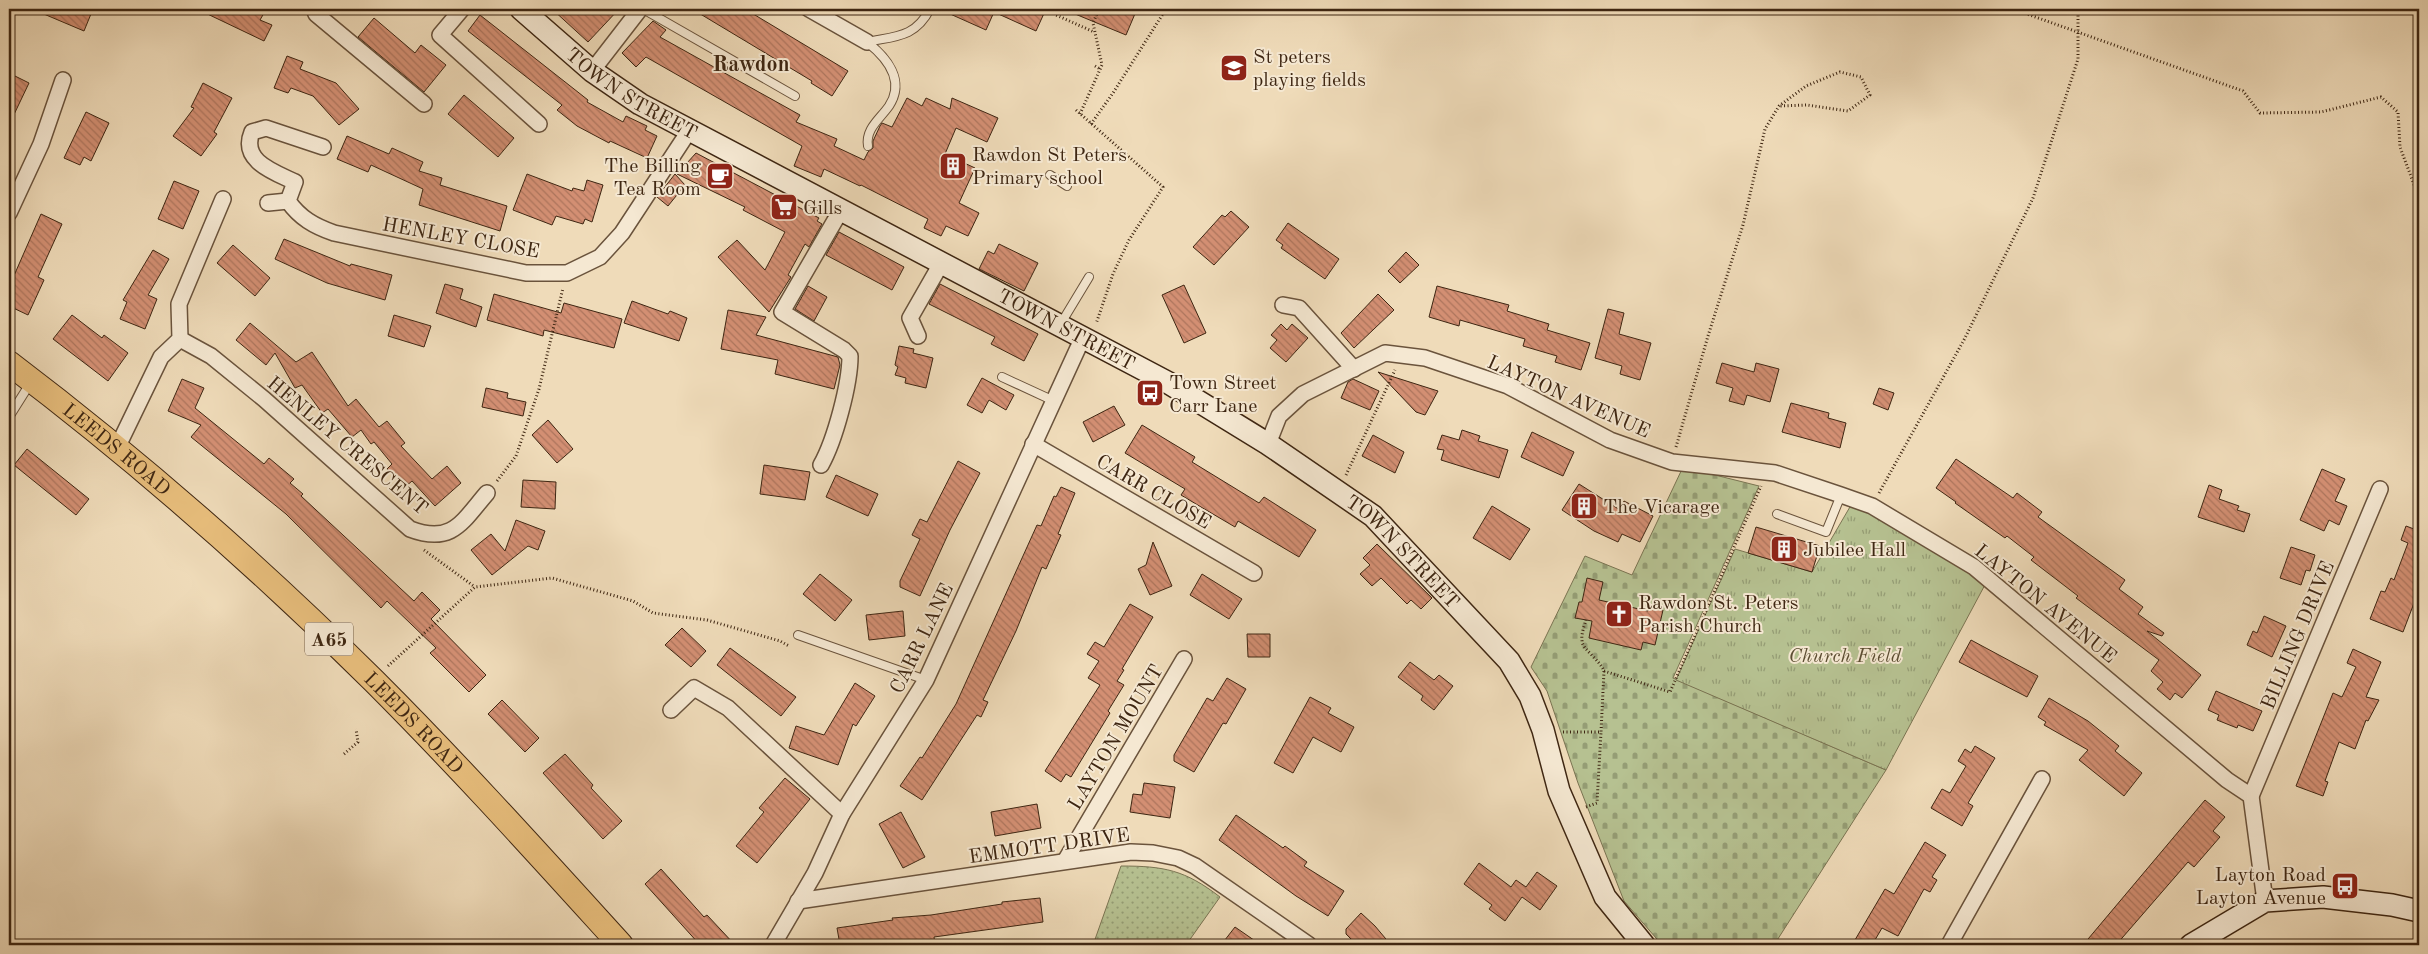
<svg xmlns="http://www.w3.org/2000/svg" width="2428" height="954" font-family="'Old Standard TT',serif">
  <defs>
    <pattern id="grass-dots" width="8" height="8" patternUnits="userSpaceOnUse" patternTransform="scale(1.25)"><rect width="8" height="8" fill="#b6c191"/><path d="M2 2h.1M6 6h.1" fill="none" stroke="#959d75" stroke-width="1.8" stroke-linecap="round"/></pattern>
    <pattern id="cemetery-stones" width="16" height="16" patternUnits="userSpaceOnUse" patternTransform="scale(1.25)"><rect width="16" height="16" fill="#b6c191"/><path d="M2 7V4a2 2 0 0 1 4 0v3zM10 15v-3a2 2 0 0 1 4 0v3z" fill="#959d75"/></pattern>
    <pattern id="park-tufts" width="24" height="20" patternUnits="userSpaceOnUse" patternTransform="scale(1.25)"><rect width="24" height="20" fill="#b6c191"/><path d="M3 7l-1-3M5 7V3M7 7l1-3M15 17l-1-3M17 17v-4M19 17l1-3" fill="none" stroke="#959d75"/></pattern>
    <pattern id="building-back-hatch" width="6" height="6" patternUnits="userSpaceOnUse" patternTransform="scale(1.25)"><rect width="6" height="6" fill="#d38f73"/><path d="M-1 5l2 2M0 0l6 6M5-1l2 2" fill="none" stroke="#ad755d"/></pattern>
  </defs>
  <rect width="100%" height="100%" fill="#efdbb9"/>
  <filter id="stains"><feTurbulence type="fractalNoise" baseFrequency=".004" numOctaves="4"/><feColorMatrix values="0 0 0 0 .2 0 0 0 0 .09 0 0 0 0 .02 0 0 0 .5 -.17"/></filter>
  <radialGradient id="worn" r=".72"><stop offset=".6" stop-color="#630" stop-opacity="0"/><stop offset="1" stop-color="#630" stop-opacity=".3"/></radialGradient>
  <path fill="url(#grass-dots)" stroke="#7a7452" d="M 1121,866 C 1164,866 1185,870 1220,897 L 1186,945 L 1093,945 Z"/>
  <polygon fill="url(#cemetery-stones)" stroke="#7a7452" points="1683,467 1759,486 1673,678 1886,770 1774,945 1662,945 1624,901 1578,783 1547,691 1531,667 1585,556 1632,575"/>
  <polygon fill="url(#park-tufts)" stroke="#7a7452" points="1854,500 1987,581 1886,770 1676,680 1735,549 1812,572"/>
  <g fill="url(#building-back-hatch)" stroke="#3e2612">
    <polygon points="32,9 93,9 84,31"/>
    <polygon points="197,9 255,9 264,13 260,20 272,25 264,41"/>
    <polygon points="552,9 619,9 588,42"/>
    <polygon points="692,9 745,9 848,71 832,96 811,83 812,81"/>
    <polygon points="939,9 1046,9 1036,31 994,12 986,30"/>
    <polygon points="1063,9 1137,9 1126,35"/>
    <polygon points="480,15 588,100 587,102 623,122 626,116 647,126 645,130 657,136 647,158 610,141 609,143 577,126 557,110 562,105 468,31"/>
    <polygon points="374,18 415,53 421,45 446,65 424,92 358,37"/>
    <polygon points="653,21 666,30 660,37 800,115 796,122 837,139 834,146 864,160 868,152 873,148 873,141 880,126 882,123 892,127 907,98 922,106 926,98 950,109 952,98 998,118 987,142 956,128 945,154 975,168 959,203 979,213 968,236 946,226 941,236 924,228 928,219 861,185 860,186 824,169 821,177 794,166 802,146 646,57 636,67 622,53"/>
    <polygon points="287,56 303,62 300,69 336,83 359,109 339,125 313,96 291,88 288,93 274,88"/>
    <polygon points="9,73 29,83 9,125"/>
    <polygon points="203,83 232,98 214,132 217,134 201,156 173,136 194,108 191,107"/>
    <polygon points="464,95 514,138 498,157 448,114"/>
    <polygon points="86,112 109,123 91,161 84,157 80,165 64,158"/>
    <polygon points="347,136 389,154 392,148 423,162 419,171 442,178 440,185 507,206 500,231 419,205 423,189 371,165 368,172 337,159"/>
    <polygon points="696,153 819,218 817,221 822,224 809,247 805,244 788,275 791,277 769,312 718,257 737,240 765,270 785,232 743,210 745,207 677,174"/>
    <polygon points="527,174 572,191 573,188 584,191 587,180 603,185 592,222 585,219 583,224 556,216 552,225 513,210"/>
    <polygon points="675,174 685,185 668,206 657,197"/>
    <polygon points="174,181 199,191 183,229 158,219"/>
    <polygon points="1231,211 1249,227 1214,265 1193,247 1222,215 1225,217"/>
    <polygon points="41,214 62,224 38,277 44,280 28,315 9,306 9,287"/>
    <polygon points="1288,223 1339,259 1325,279 1281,248 1283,245 1276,240"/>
    <polygon points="839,232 904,267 892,290 826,255"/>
    <polygon points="284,239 350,266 351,264 392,275 385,300 327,283 275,259"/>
    <polygon points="999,244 1038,263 1024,291 979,269 988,251 994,254"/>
    <polygon points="233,245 270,278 255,296 217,263"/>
    <polygon points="153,250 169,259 148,295 157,299 145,329 120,319 127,302 123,300"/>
    <polygon points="1406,252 1419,265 1400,283 1388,271"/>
    <polygon points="445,284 463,289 460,299 482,307 476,327 436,313"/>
    <polygon points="940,284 1038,334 1024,361 991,344 995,337 929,304"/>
    <polygon points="1184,285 1206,333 1184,343 1162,295"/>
    <polygon points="808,286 827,297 814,321 795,309"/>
    <polygon points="1437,286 1509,305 1507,311 1549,324 1547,330 1590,343 1581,370 1555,362 1557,356 1523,346 1525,339 1460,320 1459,326 1429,317"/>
    <polygon points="494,294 561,313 564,303 622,319 614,348 544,330 543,336 487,320"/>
    <polygon points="1378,294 1394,310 1354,348 1341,333"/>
    <polygon points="632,301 668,314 670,311 687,318 679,341 624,323"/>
    <polygon points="1608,309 1624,313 1619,334 1651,343 1640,380 1620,374 1622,366 1595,358"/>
    <polygon points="728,310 766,317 756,335 838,357 840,365 834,389 775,374 778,360 721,349"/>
    <polygon points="72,315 102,338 104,335 128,353 108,381 53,339"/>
    <polygon points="394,315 431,326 424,347 388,336"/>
    <polygon points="250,323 296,362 312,352 348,406 356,399 379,427 387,421 405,443 401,446 432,479 447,466 461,483 435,506 412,481 405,487 387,469 392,464 374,442 371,444 361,430 352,437 328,409 322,413 302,385 295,388 275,353 266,365 236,340"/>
    <polygon points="1281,324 1287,330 1292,324 1308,338 1286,362 1270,348 1277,340 1271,335"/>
    <polygon points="899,346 914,349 913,353 933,358 926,388 905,383 906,378 895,375 898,367 895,365"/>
    <polygon points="1722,363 1754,372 1756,363 1779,369 1770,402 1747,395 1744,405 1729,401 1733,388 1716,383"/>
    <polygon points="1378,372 1438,391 1425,415 1416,412"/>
    <polygon points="982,378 1014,395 1006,410 989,400 982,413 967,405"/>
    <polygon points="182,379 204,388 195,408 264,464 269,458 294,479 290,483 303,494 301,496 414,601 422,592 440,610 431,619 486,675 469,692 430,653 436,648 387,601 381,608 286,514 191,437 201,425 168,411"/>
    <polygon points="1353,379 1379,391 1370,410 1341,398 1348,382"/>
    <polygon points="486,388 508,393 507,398 526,402 523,416 482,407"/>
    <polygon points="1879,388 1894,393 1888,410 1873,404"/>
    <polygon points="1791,403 1829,413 1828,418 1846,423 1840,448 1782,432"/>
    <polygon points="1114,406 1125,425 1093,442 1083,422"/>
    <polygon points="548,420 573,449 557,463 532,435"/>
    <polygon points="1142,425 1195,457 1192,462 1259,503 1264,497 1316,530 1299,557 1238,521 1235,527 1201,507 1181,495 1185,489 1125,453"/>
    <polygon points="1462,430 1480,436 1478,441 1508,450 1499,478 1441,460 1444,450 1437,449 1442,435 1459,440"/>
    <polygon points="1532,432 1574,452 1563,476 1521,457"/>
    <polygon points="1373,435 1404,452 1395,473 1362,456"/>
    <polygon points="27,449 89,499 76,515 14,465"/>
    <polygon points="1956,459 2013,498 2017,493 2042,512 2038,517 2125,580 2119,589 2143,607 2138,614 2164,633 2162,636 2147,631 2201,675 2182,698 2175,693 2170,700 2157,689 2163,682 2151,671 2159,660 2076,598 2078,596 2031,560 2034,557 2007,536 2005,538 1955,503 1956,502 1936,488"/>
    <polygon points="958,461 980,473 950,530 920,596 900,587 900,581 920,539 912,535 920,519 927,522"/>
    <polygon points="764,465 810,472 805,500 760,494"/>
    <polygon points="2322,469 2345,479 2335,501 2347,506 2339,525 2329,520 2324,531 2300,520"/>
    <polygon points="836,475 878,494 868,516 826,497"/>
    <polygon points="523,480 556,482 555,509 521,507"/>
    <polygon points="1579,484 1620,510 1624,501 1653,516 1640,542 1622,534 1618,542 1594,531 1562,510"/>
    <polygon points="2209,485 2222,490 2219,499 2239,506 2237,510 2250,514 2244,532 2198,517"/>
    <polygon points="1061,487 1075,493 1058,534 1061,535 1046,569 1042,567 1016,631 983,700 988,702 981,717 977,715 922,800 900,786 920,757 922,758 956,704 1037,525 1041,526 1054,496 1056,497"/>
    <polygon points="1492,506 1530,529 1510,560 1473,538"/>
    <polygon points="2418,518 2419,590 2403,632 2370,619 2381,591 2385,592 2391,578 2394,580 2408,543 2401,540 2406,526 2414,529"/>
    <polygon points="516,520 545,531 538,550 528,546 492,575 471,550 491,534 505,551"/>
    <polygon points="1756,527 1820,546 1812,572 1748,553"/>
    <polygon points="1153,542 1172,586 1150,595 1138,569 1146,565"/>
    <polygon points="1377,544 1432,598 1421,609 1411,600 1407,604 1381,578 1372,586 1360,574 1370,565 1363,558"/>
    <polygon points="2291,547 2315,555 2310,571 2306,570 2301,585 2280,578"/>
    <polygon points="820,574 852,600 835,621 803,594"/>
    <polygon points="1202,574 1242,599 1229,619 1190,595"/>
    <polygon points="1587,578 1603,582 1599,600 1648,611 1649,607 1663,610 1655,645 1643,642 1641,650 1589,638 1592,621 1575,618 1579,602 1582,602"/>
    <polygon points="1130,604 1153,617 1122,669 1124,670 1117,681 1124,685 1108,711 1110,713 1071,777 1066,774 1061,782 1045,771 1100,685 1088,678 1099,661 1087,654 1095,642 1104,647"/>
    <polygon points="903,611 905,636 869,640 866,615"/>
    <polygon points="2264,616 2286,626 2272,657 2247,645 2253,631 2257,633"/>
    <polygon points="682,628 706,651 691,667 665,645"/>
    <polygon points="1247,634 1270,634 1270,657 1248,657"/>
    <polygon points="1971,640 2038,676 2027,697 1959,662"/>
    <polygon points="730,648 796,697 781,716 717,665"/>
    <polygon points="2353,649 2381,662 2366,697 2379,700 2368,721 2366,720 2355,749 2339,742 2325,781 2328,782 2323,796 2296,786 2333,693 2342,697 2356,667 2347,663"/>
    <polygon points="1410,662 1434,680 1439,675 1453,686 1434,710 1421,700 1423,696 1398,677"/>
    <polygon points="1227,678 1246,689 1226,724 1223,723 1194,772 1174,761 1174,755 1207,698 1213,701"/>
    <polygon points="855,683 875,696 856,726 853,724 838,765 789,748 796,726 824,735"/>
    <polygon points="2216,691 2262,711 2253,731 2238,725 2237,728 2217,720 2219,715 2208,710"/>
    <polygon points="1310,697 1331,708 1328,713 1354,727 1341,752 1313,737 1293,773 1274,763"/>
    <polygon points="2049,698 2088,721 2119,746 2115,751 2142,773 2124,796 2079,760 2088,750 2044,725 2046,722 2038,717"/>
    <polygon points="502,700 539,738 525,752 488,714"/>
    <polygon points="1975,746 1995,758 1968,803 1973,806 1962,826 1931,808 1942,789 1950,793 1966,766 1958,761 1965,749 1971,753"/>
    <polygon points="565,754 593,785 591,788 622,821 603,839 543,773"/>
    <polygon points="785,778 810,799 757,863 736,846 764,812 759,808"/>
    <polygon points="1144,783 1175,787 1170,818 1130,812 1133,794 1142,795"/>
    <polygon points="2205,800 2225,817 2213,831 2220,837 2194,867 2188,862 2116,945 2083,945"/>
    <polygon points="1037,804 1041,828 995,836 991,812"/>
    <polygon points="901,812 925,857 903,868 879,824"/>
    <polygon points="1236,815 1283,848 1285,846 1307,862 1304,866 1344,891 1328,916 1296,896 1219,840"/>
    <polygon points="1925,842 1946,855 1932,877 1937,880 1930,892 1924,889 1898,936 1882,928 1872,945 1852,945 1885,889 1894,894"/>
    <polygon points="1479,863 1511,887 1516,880 1526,887 1537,872 1557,886 1540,910 1522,897 1505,921 1489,909 1492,905 1464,884"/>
    <polygon points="661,869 704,917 707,915 735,945 700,945 645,884"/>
    <polygon points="1040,898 1043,922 934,937 935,945 916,945 915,942 886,945 840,945 837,928 893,920 892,918 931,915 1002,904 1002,902"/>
    <polygon points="1361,913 1375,926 1391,945 1357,945 1346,934 1346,929"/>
    <polygon points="1235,927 1261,945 1221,945"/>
  </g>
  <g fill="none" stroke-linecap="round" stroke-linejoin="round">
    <g stroke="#6a533c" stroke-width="10">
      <g id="lane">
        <polyline points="643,9 795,96"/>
        <path d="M 867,42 C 886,57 906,80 889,106 C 880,119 865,129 868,146"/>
        <path d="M 867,42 C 895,36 915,38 930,9"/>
        <polyline points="1050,175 1067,186"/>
        <polyline points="1060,325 1089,277"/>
        <polyline points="1002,377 1054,401"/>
        <polyline points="9,417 31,382"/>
        <polyline points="1777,514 1826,532 1841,495"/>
        <polyline points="798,635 926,680"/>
      </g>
    </g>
    <g stroke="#6a533c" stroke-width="18">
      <g id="street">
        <polyline points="314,9 316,14 424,104"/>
        <polyline points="462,9 440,35 539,124"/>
        <polyline points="809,9 867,42"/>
        <polyline points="592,71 640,9"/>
        <path d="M 323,147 L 266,128 L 252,132 C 240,161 274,172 295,182 L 288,201 C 300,218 314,226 334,233 L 526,273 L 567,273 L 600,257 L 622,233 L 689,131"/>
        <polyline points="268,203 288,201"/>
        <polyline points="9,213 41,144 63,80"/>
        <polyline points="1283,305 1299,308 1354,369"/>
        <polyline points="918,336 910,318 942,262"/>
        <path d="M 180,339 L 211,356 L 264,399 L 410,529 C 452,545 462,522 487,493"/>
        <polyline points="1033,444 1254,573"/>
        <polyline points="1268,444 1279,416 1303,394 1385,353 1425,358 1508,386 1610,440 1672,462 1775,473 1841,495 1872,506 1974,567 2227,780 2251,796 2265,901"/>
        <polyline points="117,448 161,357 180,339 179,304 223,199"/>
        <path d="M 821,465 C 835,440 850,384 850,356 L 844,350 L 782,312 L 841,210"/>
        <polyline points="671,710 694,688 728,708 842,814"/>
        <polyline points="2251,796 2380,489"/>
        <polyline points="1065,861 1184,659"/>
        <polyline points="798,901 1131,852 1153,853 1178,858 1195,866 1309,945"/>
        <polyline points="773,945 815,873 842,814 926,680 1083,337"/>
        <polyline points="1949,945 2042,779"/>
      </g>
    </g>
    <g stroke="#3e2612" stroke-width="24">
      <g id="secondary">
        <path id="s1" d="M 521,9 L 592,71 L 640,104 L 1167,382 L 1268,444 L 1373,516 L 1509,661 L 1530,696 L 1543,730 L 1559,791 L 1605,897 L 1644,945"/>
        <polyline points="2191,945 2265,901 2323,897 2392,905 2419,911"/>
      </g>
    </g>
    <g stroke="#3e2612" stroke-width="26">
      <g id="primary">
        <path id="s2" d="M 9,363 C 137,460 260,568 374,681 C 459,766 540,856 621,945"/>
      </g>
    </g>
    <g stroke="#3e2612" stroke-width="3" stroke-dasharray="1 2.5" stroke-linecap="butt">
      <polyline points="1059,9 1056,15 1094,32"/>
      <polyline points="2019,9 2026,13"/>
      <polyline points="2024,9 2027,14 2243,91 2260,113 2321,112 2381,97 2398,112 2400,147 2419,198"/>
      <polyline points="1095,66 1100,69"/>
      <polyline points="1076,110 1163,187 1129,240 1113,274 1096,324"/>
      <polyline points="1080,114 1102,65 1093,23 1099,9"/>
      <polyline points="1091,124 1113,93 1166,9"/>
      <polyline points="1676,447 1708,336 1743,225 1765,129 1779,106 1806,86 1840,72 1861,77 1870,95 1848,111 1807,105 1779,106"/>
      <polyline points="1346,475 1395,370"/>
      <polyline points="497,481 516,456 539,389 563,288"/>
      <polyline points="1879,493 1965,338 2033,198 2078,59 2078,9"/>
      <polyline points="424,550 475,587"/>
      <polyline points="388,666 475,587 552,578 633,601 653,613 707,620 780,641 789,646"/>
      <polyline points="1604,671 1670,692 1761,486"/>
      <path d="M 1563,732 L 1601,732 L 1604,671 C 1600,660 1582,649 1582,641 C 1581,635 1584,626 1586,620"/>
      <polyline points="344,754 358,742 356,729"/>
      <polyline points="1586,807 1597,803 1601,732"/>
    </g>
    <use href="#lane" stroke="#f5e8d2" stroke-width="8"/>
    <use href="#street" stroke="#f5e8d2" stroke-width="15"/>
    <use href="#secondary" stroke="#f5e8d2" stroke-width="21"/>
    <use href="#primary" stroke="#e8be7c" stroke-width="24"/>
  </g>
  <defs>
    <g id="school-square" transform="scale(1.4375)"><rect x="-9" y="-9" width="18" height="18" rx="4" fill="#8f2418" stroke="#f5e8d2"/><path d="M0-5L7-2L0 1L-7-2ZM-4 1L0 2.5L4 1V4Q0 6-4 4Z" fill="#fff"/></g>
    <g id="building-square" transform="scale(1.4375)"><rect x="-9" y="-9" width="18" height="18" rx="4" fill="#8f2418" stroke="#f5e8d2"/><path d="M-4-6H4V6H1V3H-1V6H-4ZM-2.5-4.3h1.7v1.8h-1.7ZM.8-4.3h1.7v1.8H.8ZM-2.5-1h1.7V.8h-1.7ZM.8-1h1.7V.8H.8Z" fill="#fff"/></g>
    <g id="cafe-square" transform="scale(1.4375)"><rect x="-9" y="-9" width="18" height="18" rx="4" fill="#8f2418" stroke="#f5e8d2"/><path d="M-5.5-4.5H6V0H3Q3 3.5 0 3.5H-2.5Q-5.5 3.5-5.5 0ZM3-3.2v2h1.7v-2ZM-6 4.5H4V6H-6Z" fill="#fff"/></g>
    <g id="supermarket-square" transform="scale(1.4375)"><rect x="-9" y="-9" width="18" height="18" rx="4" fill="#8f2418" stroke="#f5e8d2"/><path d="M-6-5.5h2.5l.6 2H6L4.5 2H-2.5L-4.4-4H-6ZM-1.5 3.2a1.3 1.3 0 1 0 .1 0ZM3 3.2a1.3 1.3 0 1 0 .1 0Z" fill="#fff"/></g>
    <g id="bus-square" transform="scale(1.4375)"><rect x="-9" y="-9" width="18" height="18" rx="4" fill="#8f2418" stroke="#f5e8d2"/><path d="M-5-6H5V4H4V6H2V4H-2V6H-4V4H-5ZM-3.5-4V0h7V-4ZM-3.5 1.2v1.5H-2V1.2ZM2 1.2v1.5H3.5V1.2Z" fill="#fff"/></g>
    <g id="church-square" transform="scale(1.4375)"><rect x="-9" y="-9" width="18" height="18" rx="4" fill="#8f2418" stroke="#f5e8d2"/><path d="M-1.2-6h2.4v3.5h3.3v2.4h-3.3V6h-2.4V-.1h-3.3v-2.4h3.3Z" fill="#fff"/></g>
  </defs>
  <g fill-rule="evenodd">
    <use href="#school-square" x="1234" y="68"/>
    <use href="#building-square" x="953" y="166"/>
    <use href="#cafe-square" x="720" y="176"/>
    <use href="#supermarket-square" x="784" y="207"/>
    <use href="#bus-square" x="1150" y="393"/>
    <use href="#building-square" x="1584" y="506"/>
    <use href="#building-square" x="1784" y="549"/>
    <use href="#church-square" x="1619" y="614"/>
    <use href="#bus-square" x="2345" y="886"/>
  </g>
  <g text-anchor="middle" stroke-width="4" stroke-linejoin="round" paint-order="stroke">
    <rect fill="#f5e8d2" stroke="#75604c" stroke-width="1" x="305" y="622.5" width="48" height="33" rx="4"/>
    <g font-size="19" font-weight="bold" fill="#3e2612">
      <text x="329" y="646">A65</text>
    </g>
    <g font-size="20" fill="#3e2612" stroke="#f5e8d2" text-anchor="start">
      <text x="1253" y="63">St peters<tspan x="1253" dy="23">playing fields</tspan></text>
      <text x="972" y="161">Rawdon St Peters<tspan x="972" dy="23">Primary school</tspan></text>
      <text x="701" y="172" text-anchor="end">The Billing<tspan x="701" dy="23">Tea Room</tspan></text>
      <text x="803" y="214">Gills</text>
      <text x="1169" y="389">Town Street<tspan x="1169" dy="23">Carr Lane</tspan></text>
      <text x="1603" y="513">The Vicarage</text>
      <text x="1803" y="556">Jubilee Hall</text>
      <text x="1638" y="609">Rawdon St. Peters<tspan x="1638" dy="23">Parish Church</tspan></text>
      <text x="2326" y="881" text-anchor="end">Layton Road<tspan x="2326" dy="23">Layton Avenue</tspan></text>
    </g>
    <g font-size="20" fill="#3e2612" stroke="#f5e8d2">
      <text dy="7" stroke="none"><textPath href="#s1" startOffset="140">TOWN STREET</textPath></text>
      <text transform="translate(461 237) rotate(10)" y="7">HENLEY CLOSE</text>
      <text dy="7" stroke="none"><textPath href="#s1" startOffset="635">TOWN STREET</textPath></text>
      <text transform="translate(1569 396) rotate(24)" y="7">LAYTON AVENUE</text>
      <text transform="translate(348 445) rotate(40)" y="7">HENLEY CRESCENT</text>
      <text dy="7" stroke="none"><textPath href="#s2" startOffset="138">LEEDS ROAD</textPath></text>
      <text transform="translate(1154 491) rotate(30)" y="7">CARR CLOSE</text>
      <text dy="7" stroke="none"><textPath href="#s1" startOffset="1040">TOWN STREET</textPath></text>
      <text transform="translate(2046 603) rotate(39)" y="7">LAYTON AVENUE</text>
      <text transform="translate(2297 635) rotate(-67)" y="7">BILLING DRIVE</text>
      <text transform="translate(921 638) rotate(-64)" y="7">CARR LANE</text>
      <text dy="7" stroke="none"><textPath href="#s2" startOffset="542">LEEDS ROAD</textPath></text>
      <text transform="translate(1115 737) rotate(-59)" y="7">LAYTON MOUNT</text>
      <text transform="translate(1049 845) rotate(-8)" y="7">EMMOTT DRIVE</text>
    </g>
    <g font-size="20" font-style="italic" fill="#5c4d32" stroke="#f5e8d2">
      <text x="1845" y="662">Church Field</text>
    </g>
    <g font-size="22" font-weight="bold" fill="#3e2612" stroke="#f5e8d2">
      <text x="751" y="71">Rawdon</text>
    </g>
  </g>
  <rect width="2428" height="954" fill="none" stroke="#efdbb9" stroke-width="30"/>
  <rect x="10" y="10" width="2408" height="934" fill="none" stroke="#3e2612" stroke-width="2.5"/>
  <rect x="15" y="15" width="2398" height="924" fill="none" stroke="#3e2612"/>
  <rect width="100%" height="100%" filter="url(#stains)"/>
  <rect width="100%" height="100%" fill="url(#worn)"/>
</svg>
